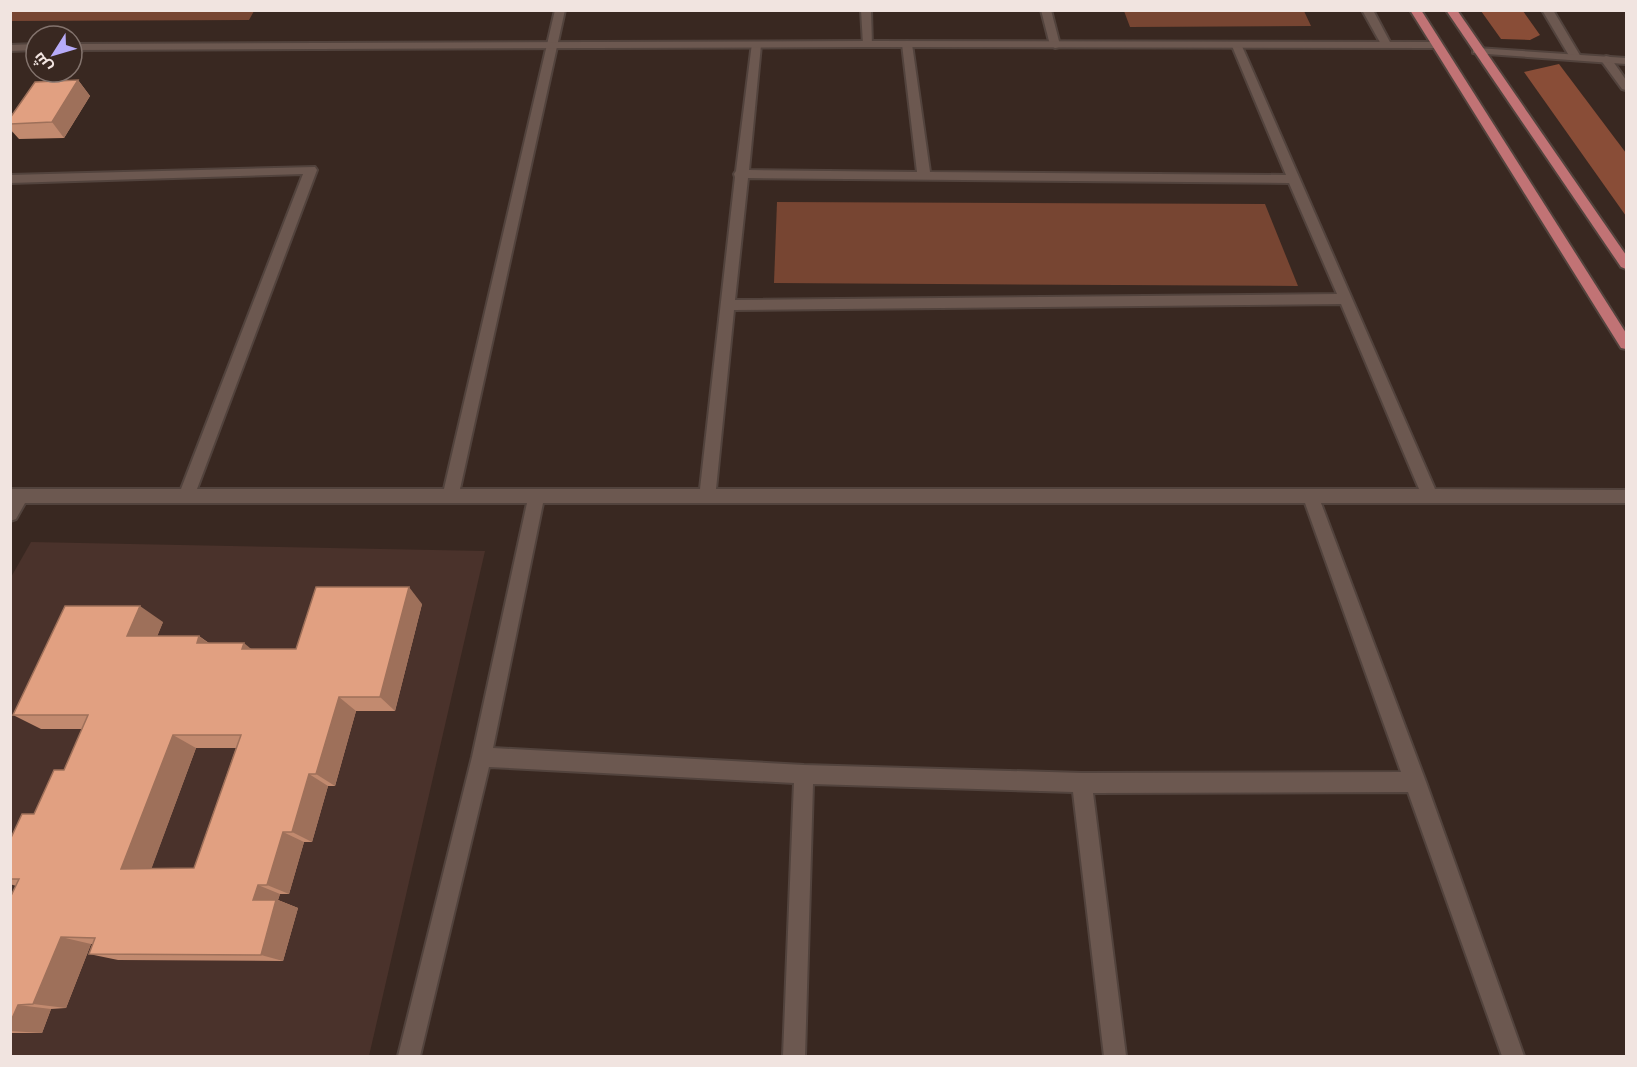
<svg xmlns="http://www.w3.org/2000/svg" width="1637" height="1067" font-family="'IBM Plex Sans',Cairo,sans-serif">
  <rect width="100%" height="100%" fill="#392821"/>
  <polygon fill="#4a322b" points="31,542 485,551 369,1056 11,1056 10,579"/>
  <g fill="#774532">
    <polygon points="10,11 11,10 254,11 249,20 11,21"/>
    <polygon points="1124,11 1304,11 1311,26 1130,27"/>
    <polygon points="777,202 1265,204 1298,286 774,283"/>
  </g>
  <g fill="#894d37">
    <polygon points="1481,11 1523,11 1540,35 1530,40 1501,39"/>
    <polygon points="1559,64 1626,153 1626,216 1524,72"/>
  </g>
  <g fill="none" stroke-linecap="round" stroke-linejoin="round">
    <g stroke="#52433d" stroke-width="4">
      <polygon id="service" points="1041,10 1051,10 1060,45 1059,47 1055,48 1050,45"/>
    </g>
    <g stroke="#52433d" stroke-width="4">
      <g id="minor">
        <path d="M 555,10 L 565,10 L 460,489 L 700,489 L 735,177 L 734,174 L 736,171 L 752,43 L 756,42 L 761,45 L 749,170 L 917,172 L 902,44 L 907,41 L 912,44 L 930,172 L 1286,175 L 1232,46 L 1233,44 L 1241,44 L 1435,489 L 1626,490 L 1626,503 L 1321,503 L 1426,782 L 1524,1056 L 1502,1056 L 1408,792 L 1093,793 L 1126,1056 L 1104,1056 L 1073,792 L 813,784 L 805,1056 L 783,1056 L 794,783 L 489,767 L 420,1056 L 398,1056 L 472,757 L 527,503 L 25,503 L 16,519 L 10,521 L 10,489 L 181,489 L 303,174 L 10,183 L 10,175 L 315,167 L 317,170 L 197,489 L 444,489 ZM 748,178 L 1289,183 L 1337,294 L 735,300 ZM 1341,304 L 1419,489 L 716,489 L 734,310 ZM 543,503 L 1305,503 L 1401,772 L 1082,773 L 804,765 L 493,748 Z"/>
        <polygon points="861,10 871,10 872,46 868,47 863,44"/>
        <polygon points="1362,10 1373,10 1391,44 1390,46 1382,46"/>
        <polygon points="1542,10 1553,10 1581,57 1579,59 1571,59"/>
        <polygon points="80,44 85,47 76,59 72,60 72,50"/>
        <polygon points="1606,56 1610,57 1626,80 1626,90 1622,89 1600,59"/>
        <polygon points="53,72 65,72 14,130 10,131 10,119"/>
      </g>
    </g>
    <g stroke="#52433d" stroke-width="4">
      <g id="tertiary">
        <polygon points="868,41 1436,42 1441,45 1436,48 868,47 72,50 72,44"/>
        <polygon points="36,44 36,50 10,51 10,45"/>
        <polygon points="1477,48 1626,58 1626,64 1473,53 1473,49"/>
      </g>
    </g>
    <g stroke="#52433d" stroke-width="4">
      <g id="primary">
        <polygon points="1410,10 1421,10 1626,333 1626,349 1621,348"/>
        <polygon points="1446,10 1457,10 1626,255 1626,269 1621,267"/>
      </g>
    </g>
    <use href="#service" fill="#6c5850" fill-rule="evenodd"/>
    <use href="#minor" fill="#6c5850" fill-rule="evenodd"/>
    <use href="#tertiary" fill="#6c5850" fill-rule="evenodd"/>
    <use href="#primary" fill="#c17375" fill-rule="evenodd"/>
  </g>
  <g fill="#c28a6f" fill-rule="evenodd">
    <polygon points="78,80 90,96 64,138 19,139 10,129 10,118"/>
    <path d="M 422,604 L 395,711 L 356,711 L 335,786 L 328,786 L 312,842 L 304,842 L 289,894 L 280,894 L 278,900 L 298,908 L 283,961 L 118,960 L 89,954 L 93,944 L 91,944 L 66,1008 L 51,1009 L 42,1033 L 10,1033 L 10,898 L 16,886 L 10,884 L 10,840 L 34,814 L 64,770 L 82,729 L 41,729 L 13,715 L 163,622 L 157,636 L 199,636 L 209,643 L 252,649 L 296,649 ZM 196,748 L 236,748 L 194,868 L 151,869 Z"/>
  </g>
  <g fill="#9e705a">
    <polygon points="78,80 90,96 64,138 52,122"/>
    <polygon points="409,587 422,604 395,711 380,697"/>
    <polygon points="140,606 163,622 151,652 127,636"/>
    <polygon points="199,636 220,652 197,643"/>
    <polygon points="244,643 263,659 242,649"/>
    <polygon points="339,697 356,711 335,786 316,774"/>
    <polygon points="173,735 196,748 148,878 121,869"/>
    <polygon points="309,774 328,786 312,842 292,832"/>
    <polygon points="283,832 304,842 289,894 267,885"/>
    <polygon points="258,885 280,894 278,900 298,908 283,961 261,955 253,900"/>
    <polygon points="61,937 91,944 66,1008 33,1004"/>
    <polygon points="18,1005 51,1009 42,1033 10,1031 10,1023"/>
  </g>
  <g fill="#e1a081" stroke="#9e705a" stroke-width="1.5" fill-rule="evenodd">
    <polygon points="78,80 52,122 10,124 10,118 35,82"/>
    <path d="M 316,587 L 409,587 L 380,697 L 339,697 L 316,774 L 309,774 L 292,832 L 283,832 L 267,885 L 258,885 L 253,900 L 276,900 L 261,955 L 89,954 L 95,938 L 61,937 L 33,1004 L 18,1005 L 10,1023 L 10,898 L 19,879 L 10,879 L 10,840 L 22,814 L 34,814 L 54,770 L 64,770 L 88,715 L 13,715 L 65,606 L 140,606 L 127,636 L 199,636 L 197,643 L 244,643 L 242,649 L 296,649 ZM 173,735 L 241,735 L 194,868 L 121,869 Z"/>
  </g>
  <rect width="1637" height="1067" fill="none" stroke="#f1e4e0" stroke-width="24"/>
  <g transform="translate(54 54) rotate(233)"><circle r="28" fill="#392821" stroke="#83736d" stroke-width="1.5"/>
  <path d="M0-4.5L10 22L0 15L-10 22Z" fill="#b7abf8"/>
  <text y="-9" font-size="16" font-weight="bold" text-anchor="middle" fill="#f1e4e0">ش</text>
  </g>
</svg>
